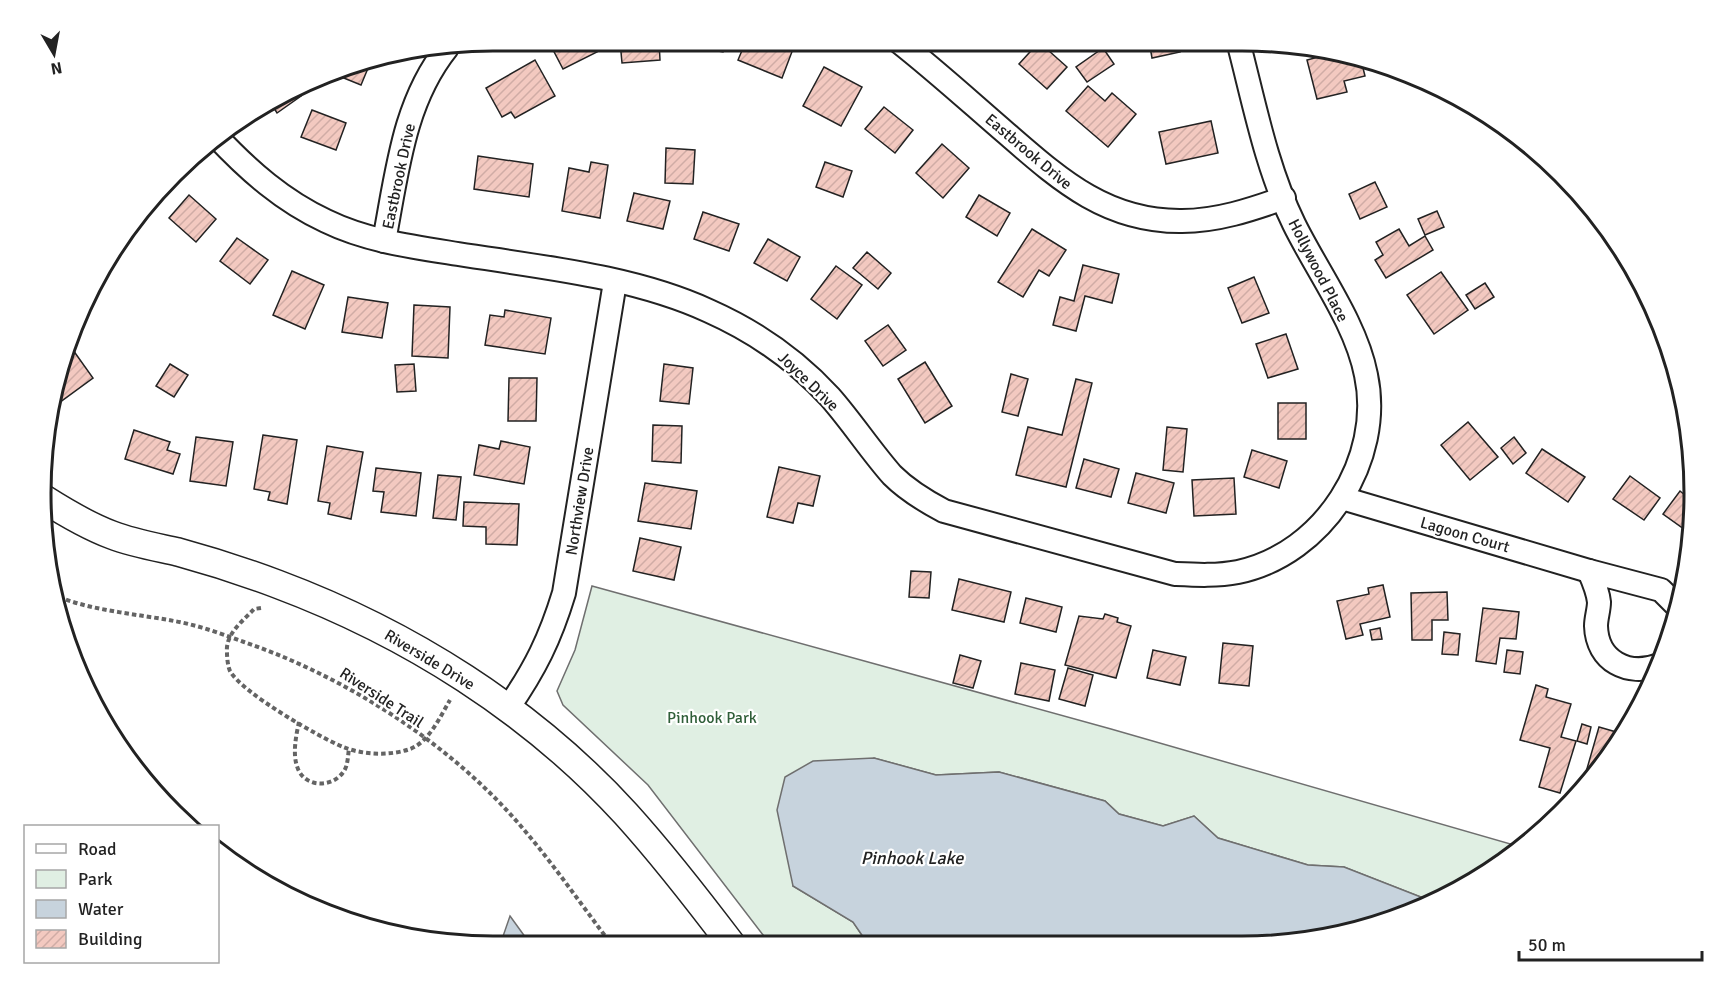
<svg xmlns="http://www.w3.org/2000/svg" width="1735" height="987" font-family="Signika,sans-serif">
  <defs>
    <pattern id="building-hatch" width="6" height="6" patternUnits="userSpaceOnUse" patternTransform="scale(1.5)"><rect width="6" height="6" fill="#f3c9c0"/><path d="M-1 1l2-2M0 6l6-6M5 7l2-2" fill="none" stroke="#d0aca5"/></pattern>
  </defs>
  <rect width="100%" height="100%" fill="#fff"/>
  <polygon fill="#e0efe3" stroke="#6f6f6f" stroke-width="1.5" points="592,586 1111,729 1521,847 1493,870 1431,901 1344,867 1308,865 1218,838 1194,816 1163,826 1119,814 1105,801 999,772 936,775 874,758 793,886 853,922 868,944 770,944 648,785 563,705 557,691 575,650"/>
  <g fill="#c7d3dd" stroke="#6f6f6f" stroke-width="1.5">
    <polygon points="874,758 936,775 999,772 1105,801 1119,814 1163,826 1194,816 1218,838 1308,865 1344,867 1431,901 1387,922 1300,943 868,944 853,922 793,886 777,810 785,777 813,761"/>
    <polygon points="510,916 531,945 500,945"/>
  </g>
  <g fill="url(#building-hatch)" stroke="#222" stroke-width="1.5">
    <polygon points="556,41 591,41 597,52 563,69 550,44"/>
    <polygon points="620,41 659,41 660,60 622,63"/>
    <polygon points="689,41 725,41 723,52 688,46"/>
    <polygon points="746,41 772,41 793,49 782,78 738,60"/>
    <polygon points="1149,41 1177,41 1180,52 1152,58"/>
    <polygon points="1039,42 1067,67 1047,89 1019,64"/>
    <polygon points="1103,48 1114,64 1087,82 1076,67"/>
    <polygon points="1337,52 1360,56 1365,76 1344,81 1347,92 1317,99 1307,60"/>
    <polygon points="535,60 555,96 515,118 511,112 502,117 486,88"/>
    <polygon points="371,61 361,85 334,74 348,64"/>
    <polygon points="824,67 862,87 841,126 803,106"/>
    <polygon points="1088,86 1105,101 1112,93 1136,114 1108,147 1066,111"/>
    <polygon points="298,91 301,96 277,113 272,105"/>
    <polygon points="884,107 913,130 895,153 865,129"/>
    <polygon points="312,110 346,123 336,150 301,137"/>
    <polygon points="1211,121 1218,153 1166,164 1159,132"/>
    <polygon points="942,144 969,168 943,198 916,173"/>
    <polygon points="666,148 695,150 693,184 665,183"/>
    <polygon points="478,156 533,164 529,197 474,189"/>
    <polygon points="591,162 608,165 600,218 562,211 569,168 589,172"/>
    <polygon points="825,162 852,171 843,197 816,187"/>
    <polygon points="1375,182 1387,207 1360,219 1349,194"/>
    <polygon points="634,193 670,201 663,229 627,221"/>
    <polygon points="189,195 216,219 196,242 169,218"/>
    <polygon points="979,195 1010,213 997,236 966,217"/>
    <polygon points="1437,211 1444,227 1425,235 1418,219"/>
    <polygon points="703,212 739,224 729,251 694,239"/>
    <polygon points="1032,229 1066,250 1049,276 1039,270 1023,297 998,282"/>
    <polygon points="1399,229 1409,246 1425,236 1433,250 1386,278 1375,260 1383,255 1376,242"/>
    <polygon points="237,238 268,260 250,284 220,261"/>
    <polygon points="768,239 800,257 787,281 754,263"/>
    <polygon points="867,252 891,273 878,289 853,268"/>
    <polygon points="1083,265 1119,274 1112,303 1085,296 1076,331 1053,325 1060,297 1074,301"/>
    <polygon points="836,266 862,285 837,319 811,299"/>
    <polygon points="292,271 324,285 305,329 273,315"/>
    <polygon points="1441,272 1468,310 1434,334 1407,295"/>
    <polygon points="1254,277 1269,313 1242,323 1228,288"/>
    <polygon points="1485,283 1494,297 1475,309 1466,295"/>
    <polygon points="348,297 388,303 382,338 342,332"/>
    <polygon points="414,305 450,307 448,358 412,356"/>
    <polygon points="505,310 551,318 545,354 485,345 490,315 504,317"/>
    <polygon points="888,325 906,350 883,366 865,341"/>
    <polygon points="1286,334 1298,369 1268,378 1256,344"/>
    <polygon points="73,350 93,378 56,405 54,401 56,376 65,357"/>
    <polygon points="925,362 952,406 925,423 898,379"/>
    <polygon points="170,364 188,375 174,397 156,386"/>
    <polygon points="414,364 416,391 397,392 395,365"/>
    <polygon points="664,364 693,368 689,404 660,401"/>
    <polygon points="1011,374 1028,379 1018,416 1002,412"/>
    <polygon points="509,378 537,378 536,421 508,421"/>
    <polygon points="1076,379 1092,383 1066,487 1016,475 1028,427 1062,435"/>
    <rect x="1278" y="403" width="28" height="36"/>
    <polygon points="1468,422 1498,457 1470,480 1441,445"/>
    <polygon points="653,425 682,426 681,463 652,461"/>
    <polygon points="1167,427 1187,429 1183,472 1163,470"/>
    <polygon points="134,430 170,442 167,450 180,454 173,474 125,459"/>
    <polygon points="263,435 297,440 287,504 268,500 270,492 254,489"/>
    <polygon points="196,437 233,442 226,486 190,481"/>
    <polygon points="1514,437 1526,453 1513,464 1501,448"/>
    <polygon points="501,441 530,447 524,484 474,475 479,445 499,449"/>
    <polygon points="327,446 363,452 351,519 328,514 330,503 318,501"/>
    <polygon points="1542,449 1585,477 1568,502 1526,473"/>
    <polygon points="1252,450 1287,461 1279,488 1244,477"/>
    <polygon points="1084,459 1119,469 1111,497 1076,488"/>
    <polygon points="779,467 820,476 813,506 798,503 793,523 767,517"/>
    <polygon points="376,468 421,473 416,516 381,512 384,492 373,491"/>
    <polygon points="1136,473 1174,483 1166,513 1128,503"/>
    <polygon points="438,475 461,477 456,520 433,518"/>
    <polygon points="1630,476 1660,498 1644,520 1613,499"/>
    <polygon points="1234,478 1236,514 1194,516 1192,480"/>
    <polygon points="645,483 697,491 691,529 638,521"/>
    <polygon points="1680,491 1692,501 1691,534 1663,514"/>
    <polygon points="464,502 519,504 517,545 486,544 486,527 463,526"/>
    <polygon points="640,538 681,547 674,580 633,571"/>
    <polygon points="911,571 931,572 929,598 909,597"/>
    <polygon points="959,579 1011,592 1004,622 952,610"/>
    <polygon points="1383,585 1390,617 1360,624 1363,635 1346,639 1337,601 1369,594 1368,588"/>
    <polygon points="1447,592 1448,620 1432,620 1432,640 1412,640 1411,593"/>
    <polygon points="1026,598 1062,607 1056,632 1020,623"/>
    <polygon points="1483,608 1519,612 1516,639 1500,638 1496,664 1476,661"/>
    <polygon points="1105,614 1118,618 1117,622 1131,626 1116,678 1065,665 1079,616 1103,619"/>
    <polygon points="1380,628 1382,639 1372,640 1370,630"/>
    <polygon points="1444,632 1460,634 1458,655 1442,654"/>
    <polygon points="1223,643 1253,646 1249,686 1219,683"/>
    <polygon points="1153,650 1186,657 1180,685 1147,678"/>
    <polygon points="1507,650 1523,652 1520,674 1504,672"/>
    <polygon points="960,655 981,661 973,688 953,683"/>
    <polygon points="1021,663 1055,670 1049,701 1015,694"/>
    <polygon points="1068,668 1093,675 1085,706 1059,699"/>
    <polygon points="1536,685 1548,689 1546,697 1571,704 1561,737 1576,741 1560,793 1539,787 1550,748 1520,740"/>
    <polygon points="1582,724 1591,727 1587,744 1577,741"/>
    <polygon points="1599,727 1623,734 1583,786 1582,786"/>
  </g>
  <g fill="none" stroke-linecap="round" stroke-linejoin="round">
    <g stroke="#222" stroke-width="26">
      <g id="minor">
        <path d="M 898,41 C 935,70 970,102 1006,133 C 1059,179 1106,222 1182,221 C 1217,221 1250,210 1284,198"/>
        <path d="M 216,136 C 249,171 283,201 326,221 C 367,241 413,247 458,254 C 540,267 633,276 709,311 C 754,331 796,360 830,397 C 852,422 870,450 892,475 C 907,490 925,501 944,511 L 1175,574 C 1197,575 1217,576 1238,572 C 1324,554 1384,459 1366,375 C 1356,323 1317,271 1294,224 C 1266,167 1254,102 1238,41"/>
        <path d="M 384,241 C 397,174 403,103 447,48"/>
        <polyline points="1342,498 1589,571"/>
        <path d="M 1659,665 C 1628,677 1597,661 1596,626 C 1596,618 1599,610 1599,602 C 1598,592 1593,580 1589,571 L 1661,590 L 1678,607"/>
        <path d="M 508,708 C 535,669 550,639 564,593 L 615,282"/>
      </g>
    </g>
    <g stroke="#222" stroke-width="30">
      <path id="tertiary" d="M 44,499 C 66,513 88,526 112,535 C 133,543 156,547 178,552 C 211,561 245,572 277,584 C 408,633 531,710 626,814 C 664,856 698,900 732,945"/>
    </g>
    <g stroke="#646464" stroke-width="4" stroke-dasharray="4.5 3" stroke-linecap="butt">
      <path d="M 59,597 C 94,611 137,614 174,621 C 198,625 222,634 244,642 C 332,672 423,727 490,793 C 536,838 573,894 612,945"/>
      <path d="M 261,608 L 254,609 C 242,622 225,634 227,653 C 227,658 228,667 230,671 C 242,693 319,737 343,747 C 363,755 390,756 410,749 C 429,742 440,717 450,700"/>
      <path d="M 299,722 C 296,736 292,755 298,769 C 306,788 333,788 344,771 C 348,765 348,755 349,748"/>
    </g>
    <use href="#minor" stroke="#fff" stroke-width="22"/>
    <use href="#tertiary" stroke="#fff" stroke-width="27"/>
  </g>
  <g text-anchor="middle" stroke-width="4.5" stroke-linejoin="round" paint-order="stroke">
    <g font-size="16" fill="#222" stroke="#fff">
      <text transform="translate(1029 151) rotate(40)" y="6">Eastbrook Drive</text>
      <text transform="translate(398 176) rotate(-78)" y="6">Eastbrook Drive</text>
      <text transform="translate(1319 270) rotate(63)" y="6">Hollywood Place</text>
      <text transform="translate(809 381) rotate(44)" y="6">Joyce Drive</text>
      <text transform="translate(579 501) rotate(-81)" y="6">Northview Drive</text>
      <text transform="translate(1465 534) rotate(16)" y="6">Lagoon Court</text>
      <text transform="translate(430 659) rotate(31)" y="6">Riverside Drive</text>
      <text transform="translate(382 697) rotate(33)" y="6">Riverside Trail</text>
    </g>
    <g font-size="16" fill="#2f5e38" stroke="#fff">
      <text x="712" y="723">Pinhook Park</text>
    </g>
    <g font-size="18" font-style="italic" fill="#222" stroke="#fff">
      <text x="912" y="864">Pinhook Lake</text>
    </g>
  </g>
  <path d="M0 0H1735V987H0ZM493 51H1242A442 442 0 0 1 1684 493V494A442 442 0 0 1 1242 936H493A442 442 0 0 1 51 494V493A442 442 0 0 1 493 51Z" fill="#fff" fill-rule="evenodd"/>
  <path fill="none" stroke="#222" stroke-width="3" d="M493 51H1242A442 442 0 0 1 1684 493V494A442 442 0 0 1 1242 936H493A442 442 0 0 1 51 494V493A442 442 0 0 1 493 51Z"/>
  <rect x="24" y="825" width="195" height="138" fill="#ffffff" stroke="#a7a7a7" stroke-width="1.5"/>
  <rect x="36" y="844" width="30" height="9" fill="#ffffff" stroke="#a7a7a7" stroke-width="1.5"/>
  <text x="78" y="855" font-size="18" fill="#222222">Road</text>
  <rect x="36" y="870" width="30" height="18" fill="#e0efe3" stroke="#a7a7a7" stroke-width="1.5"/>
  <text x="78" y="885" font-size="18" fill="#222222">Park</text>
  <rect x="36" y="900" width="30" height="18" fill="#c7d3dd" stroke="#a7a7a7" stroke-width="1.5"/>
  <text x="78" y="915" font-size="18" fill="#222222">Water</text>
  <rect x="36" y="930" width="30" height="18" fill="url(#building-hatch)" stroke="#a7a7a7" stroke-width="1.5"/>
  <text x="78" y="945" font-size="18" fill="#222222">Building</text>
  <g transform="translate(54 54) rotate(170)" stroke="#ffffff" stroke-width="4.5" paint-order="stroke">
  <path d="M0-4.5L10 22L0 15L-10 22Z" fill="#222222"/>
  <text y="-9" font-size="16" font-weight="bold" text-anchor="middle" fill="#222222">N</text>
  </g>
  <path d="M1519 951v9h183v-9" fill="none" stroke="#222222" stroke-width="3"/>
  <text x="1528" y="951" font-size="18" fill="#222222" stroke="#ffffff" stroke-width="4.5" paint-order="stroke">50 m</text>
</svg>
